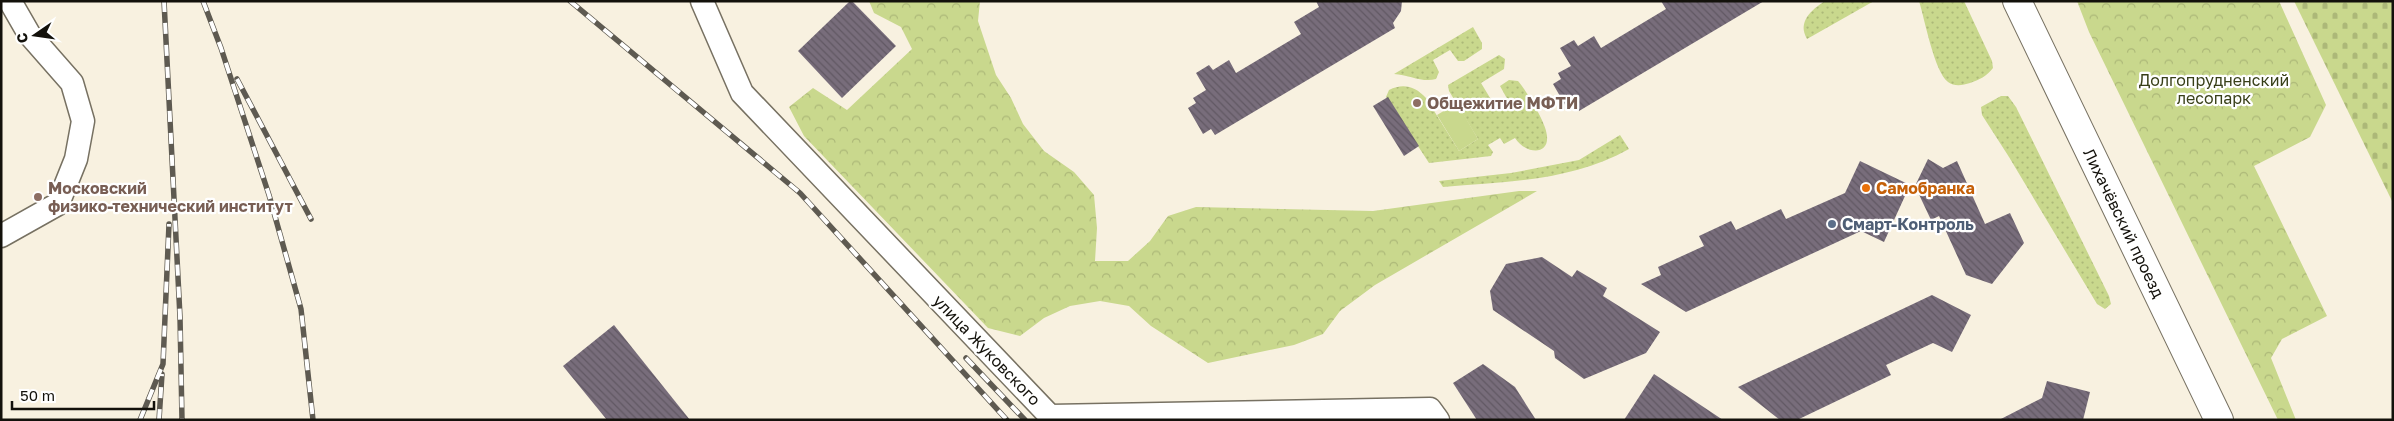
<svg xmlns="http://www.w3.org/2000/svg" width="2394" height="421" font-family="'Golos Text',sans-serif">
  <defs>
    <pattern id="grass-dots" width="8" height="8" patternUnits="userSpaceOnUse" patternTransform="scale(1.25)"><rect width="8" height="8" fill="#c9d88d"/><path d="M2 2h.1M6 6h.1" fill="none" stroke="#acb878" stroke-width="1.8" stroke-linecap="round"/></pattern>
    <pattern id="forest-crowns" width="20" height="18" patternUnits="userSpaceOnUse" patternTransform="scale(1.25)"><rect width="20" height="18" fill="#c9d88d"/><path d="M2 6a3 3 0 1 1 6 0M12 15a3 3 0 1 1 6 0" fill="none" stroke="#acb878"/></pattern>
    <pattern id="cemetery-stones" width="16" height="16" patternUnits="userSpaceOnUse" patternTransform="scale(1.25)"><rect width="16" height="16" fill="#c9d88d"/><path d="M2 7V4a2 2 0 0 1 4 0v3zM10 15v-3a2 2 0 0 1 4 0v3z" fill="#acb878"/></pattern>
    <pattern id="building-back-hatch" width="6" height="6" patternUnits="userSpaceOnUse" patternTransform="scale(1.25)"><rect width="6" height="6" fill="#786d7b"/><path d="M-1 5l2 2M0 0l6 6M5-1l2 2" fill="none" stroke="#615863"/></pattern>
  </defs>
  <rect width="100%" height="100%" fill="#f8f1e0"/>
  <g fill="url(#grass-dots)">
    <path d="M 1825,1 L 1874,1 L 1807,39 C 1797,22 1811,10 1825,1 Z"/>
    <path d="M 1919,1 L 1964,1 L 1992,61 L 1993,68 C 1987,76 1979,80 1970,83 C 1963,85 1955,87 1948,82 C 1934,71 1925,20 1919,1 Z"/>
    <path d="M 1473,27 L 1482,43 L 1482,49 L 1464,61 L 1458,61 L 1450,50 L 1433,60 L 1439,72 L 1436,79 C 1423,83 1409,75 1394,74 Z"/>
    <path d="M 1499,55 L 1505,59 L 1504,69 L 1481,83 L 1498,111 L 1510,104 L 1500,86 L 1509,80 L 1518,81 C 1526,90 1547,124 1547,136 C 1549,157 1524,153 1515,138 L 1504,144 L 1500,138 L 1488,145 L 1493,152 L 1491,156 L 1429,163 L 1386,97 L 1389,90 C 1403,83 1415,86 1426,98 L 1459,151 L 1478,139 L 1449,91 L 1448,85 Z"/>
    <polygon points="2001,96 2008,96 2016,107 2109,296 2111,304 2105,309 2097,304 2009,157 1982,115 1981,107"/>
    <path d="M 1620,135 L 1629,149 C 1572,181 1506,182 1443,187 L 1439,181 L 1511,173 L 1579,160 Z"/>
  </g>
  <g fill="url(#forest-crowns)">
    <polygon points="869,1 980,1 978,21 996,75 1011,98 1023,124 1044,151 1074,172 1094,195 1097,228 1095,261 1128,261 1150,241 1168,216 1196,207 1373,211 1519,191 1537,191 1375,285 1340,311 1323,334 1294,345 1208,363 1151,326 1129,306 1100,301 1070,306 1044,318 1020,336 988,328 804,136 789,107 813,88 847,110 912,49 901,27 874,13"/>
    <polygon points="2077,1 2279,1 2326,105 2310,137 2254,166 2327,316 2282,339 2271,358 2296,420 2278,420 2089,32"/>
  </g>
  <polygon fill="url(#cemetery-stones)" points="2294,1 2393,1 2393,203"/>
  <polygon fill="#c9d88d" points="1457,103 1478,139 1459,151 1437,115"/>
  <g fill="url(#building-back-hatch)">
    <polygon points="850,1 852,1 896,46 842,98 798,51"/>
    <polygon points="1316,1 1402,1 1401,11 1393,23 1395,28 1215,135 1211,129 1203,134 1188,108 1196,103 1193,98 1206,90 1196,73 1209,65 1213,70 1229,60 1236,73 1301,34 1294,22 1319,7"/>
    <polygon points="1661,1 1764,1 1579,111 1576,105 1568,110 1553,84 1561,79 1558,73 1571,66 1560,48 1574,40 1578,46 1594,36 1601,48 1666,9"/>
    <polygon points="1388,97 1419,146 1404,156 1373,106"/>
    <polygon points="1928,159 1943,168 1957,161 1985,224 2010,213 2024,243 1992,284 1966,275 1939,216 1931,220 1915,186"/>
    <polygon points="1860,161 1910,185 1884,242 1861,231 1686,312 1641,284 1661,275 1658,267 1704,246 1699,236 1731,221 1736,230 1781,209 1786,219 1845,193"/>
    <polygon points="1542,257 1572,277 1577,270 1607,288 1603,296 1660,332 1646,353 1584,379 1555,358 1554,351 1493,310 1490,291 1506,264"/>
    <polygon points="1932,295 1971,315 1952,352 1933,343 1886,365 1891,375 1797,420 1780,420 1738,387"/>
    <polygon points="614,325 690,420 607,420 563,366"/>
    <polygon points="1483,364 1515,387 1536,420 1477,420 1453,383"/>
    <polygon points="1654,374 1723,420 1624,420"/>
    <polygon points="2047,381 2090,392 2083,420 1999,420 2042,398"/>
  </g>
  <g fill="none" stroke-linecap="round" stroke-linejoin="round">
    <g stroke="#777162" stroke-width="25">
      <g id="minor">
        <polyline points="702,1 742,93 1050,416 1430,409 1438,420"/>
        <polyline points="1,236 58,204 76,159 83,121 72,83 29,34 10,1"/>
      </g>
    </g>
    <g stroke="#777162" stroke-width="30">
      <polyline id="major" points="2017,1 2219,420"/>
    </g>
    <use href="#minor" stroke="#fff" stroke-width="22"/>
    <use href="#major" stroke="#fff" stroke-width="28"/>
    <g stroke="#5e5a51" stroke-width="5.5">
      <g id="rail">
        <polyline points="164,1 180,317 182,420"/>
        <polyline points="203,1 221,48 269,195 301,309 313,420"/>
        <polyline points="570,1 800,193 1007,420"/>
        <polyline points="237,79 311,219"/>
        <polyline points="966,358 1025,420"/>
        <polyline points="140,420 163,364 169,224"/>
        <polyline points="159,420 162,374"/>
      </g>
    </g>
    <use href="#rail" stroke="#fff" stroke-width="4" stroke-dasharray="11" stroke-linecap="butt"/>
  </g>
  <g fill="#8d6e63" stroke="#fff" stroke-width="2">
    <circle cx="1417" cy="103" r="5"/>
    <circle cx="38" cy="197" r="5"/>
  </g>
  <circle fill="#e8710a" stroke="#fff" stroke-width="2" cx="1866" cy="188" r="5"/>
  <circle fill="#5c6f8a" stroke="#fff" stroke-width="2" cx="1832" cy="224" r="5"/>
  <g text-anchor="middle" stroke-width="4.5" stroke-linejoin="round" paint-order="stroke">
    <g font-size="16" fill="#383f18" stroke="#fff">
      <text x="2214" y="86">Долгопрудненский<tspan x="2214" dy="18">лесопарк</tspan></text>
    </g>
    <g font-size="16" font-weight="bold" fill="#785e54" stroke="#fff" text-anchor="start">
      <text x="1427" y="109">Общежитие МФТИ</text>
      <text x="48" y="194">Московский<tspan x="48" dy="18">физико-технический институт</tspan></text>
    </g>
    <g font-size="16" font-weight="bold" fill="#c56008" stroke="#fff" text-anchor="start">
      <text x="1876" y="194">Самобранка</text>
    </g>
    <g font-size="16" fill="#13110b" stroke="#fff">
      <text transform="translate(2124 223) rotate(64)" y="6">Лихачёвский проезд</text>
      <text transform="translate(987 350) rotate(46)" y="6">улица Жуковского</text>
    </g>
    <g font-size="16" font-weight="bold" fill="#4e5e75" stroke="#fff" text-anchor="start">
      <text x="1842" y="230">Смарт-Контроль</text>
    </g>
  </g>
  <rect width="2394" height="421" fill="none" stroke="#13110b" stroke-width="5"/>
  <g transform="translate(35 35) rotate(257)" stroke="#ffffff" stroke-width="4" paint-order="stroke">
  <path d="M0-4L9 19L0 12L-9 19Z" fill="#13110b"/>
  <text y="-8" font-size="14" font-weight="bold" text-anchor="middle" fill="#13110b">С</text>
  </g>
  <path d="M12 401v8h142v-8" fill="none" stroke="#13110b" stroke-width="2.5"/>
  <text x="20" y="401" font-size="15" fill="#13110b" stroke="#ffffff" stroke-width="4" paint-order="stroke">50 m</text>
</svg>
